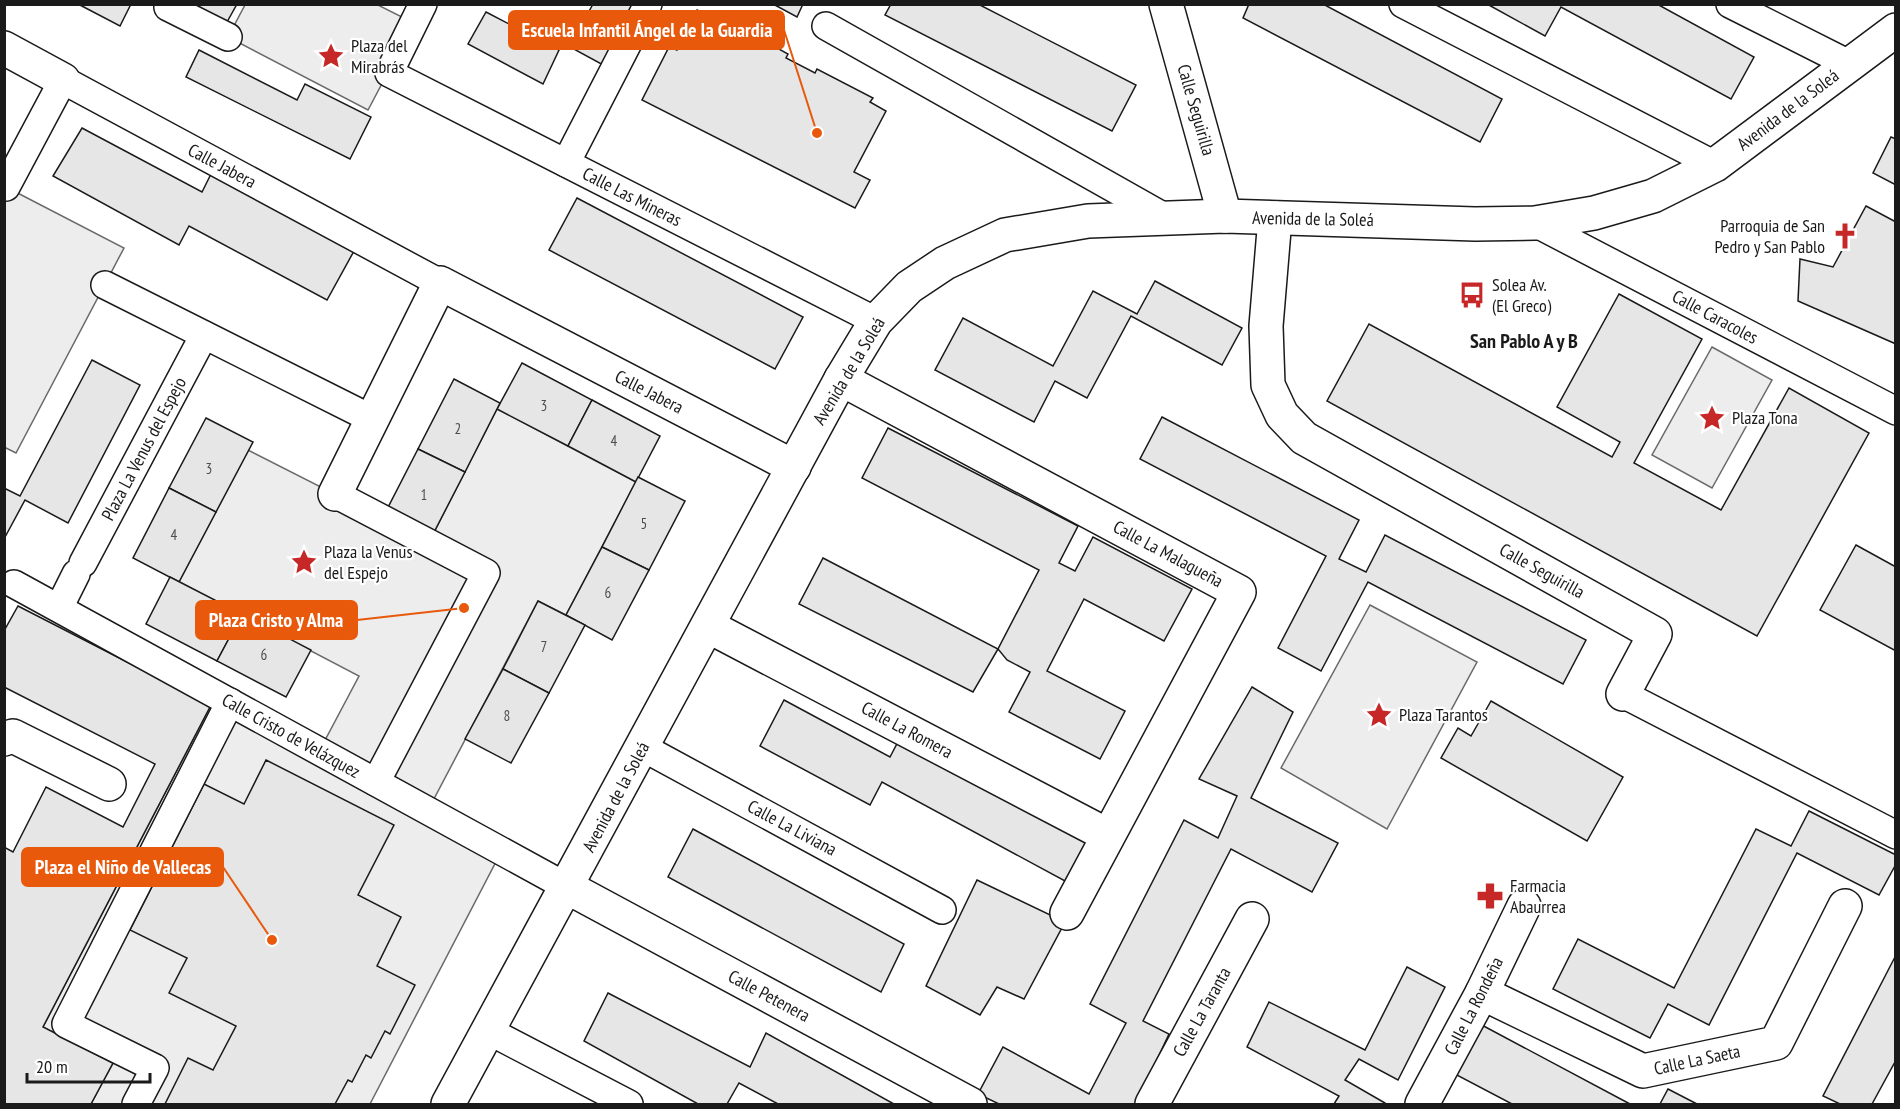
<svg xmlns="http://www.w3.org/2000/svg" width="1900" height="1109" font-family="'PT Sans Narrow',sans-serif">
  <rect width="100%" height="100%" fill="#fff"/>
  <g fill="#ededed" stroke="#6a6a6a" stroke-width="1.5">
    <polygon points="245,5 378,5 414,23 368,110 228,37"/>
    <polygon points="6,187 124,248 16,453 4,447 4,189"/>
    <polygon points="1712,347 1772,380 1712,488 1652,455"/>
    <polygon points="497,409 636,482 566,615 538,601 425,816 500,854 370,1104 91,1104 113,1063 43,1027 211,705 315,759 359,676 179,582 248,450 429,542"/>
    <polygon points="1370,605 1477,662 1387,829 1281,768"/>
  </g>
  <g fill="#e6e6e6" stroke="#1a1a1a" stroke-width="1.5">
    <polygon points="78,4 131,4 120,26"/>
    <polygon points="194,4 237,4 227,22"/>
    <polygon points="593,4 638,4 605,66 570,47"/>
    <polygon points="773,4 803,4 797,17"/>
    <polygon points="891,4 978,4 1136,85 1112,131 885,15"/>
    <polygon points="1249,4 1323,4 1502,99 1480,142 1243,18"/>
    <polygon points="1487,4 1657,4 1754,57 1731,99 1561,7 1545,36"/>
    <polygon points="697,10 713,19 715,15 727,21 731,13 782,38 777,48 788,54 786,58 815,73 817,69 873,98 870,102 886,111 854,172 870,180 855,208 642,100 669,47 677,50"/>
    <polygon points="486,12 559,50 543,84 468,44"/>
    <polygon points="199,50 297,100 305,84 371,117 350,159 186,77"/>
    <polygon points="82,128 202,192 211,174 354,251 327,300 189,226 179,245 53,176"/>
    <polygon points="1891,137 1896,139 1896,185 1873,173"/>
    <polygon points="577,198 803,317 775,369 549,250"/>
    <polygon points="1866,206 1896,222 1896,344 1798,301 1800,259 1833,267"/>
    <polygon points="1155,281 1242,328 1222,365 1131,316 1087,398 1055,381 1034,422 935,370 963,318 1053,366 1093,291 1137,314"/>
    <polygon points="1619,294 1702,339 1634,463 1721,510 1789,388 1869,433 1757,636 1327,401 1369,324 1612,457 1620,442 1557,407"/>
    <polygon points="92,360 140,385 68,523 25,500 4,539 4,488 20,496"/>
    <polygon points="522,363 592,400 568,446 497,409"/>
    <polygon points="454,379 500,403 465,472 418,449"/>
    <polygon points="592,400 660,436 636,482 568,446"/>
    <polygon points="1162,417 1359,520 1339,559 1366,572 1385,535 1586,640 1563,684 1368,582 1321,671 1278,648 1326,556 1140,459"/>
    <polygon points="206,418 253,442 216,512 169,488"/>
    <polygon points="888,428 1078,526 1059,563 1075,571 1093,537 1192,589 1164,641 1084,599 1047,671 1125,711 1100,759 1009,712 1030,672 1007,660 998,649 1039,570 862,478"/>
    <polygon points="418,449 465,472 429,542 382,519"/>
    <polygon points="638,477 685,501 649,570 602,547"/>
    <polygon points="169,488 216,512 179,582 133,558"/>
    <polygon points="1856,545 1896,567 1896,651 1820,610"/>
    <polygon points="602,547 649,570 612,640 566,615"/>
    <polygon points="823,558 998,649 973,692 799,604"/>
    <polygon points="170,577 242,614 217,661 146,624"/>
    <polygon points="538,601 585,625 549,693 503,669"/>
    <polygon points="18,606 211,705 43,1027 113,1063 91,1104 4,1104 4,847 13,852 46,787 123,827 155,764 4,687 4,631"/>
    <polygon points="242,614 311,650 286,697 217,661"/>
    <polygon points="503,669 549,693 511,763 465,739"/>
    <polygon points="1252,687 1293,712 1251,798 1338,843 1312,892 1231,849 1143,1021 1169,1034 1136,1104 999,1104 978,1094 1003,1047 1089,1094 1126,1023 1090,1004 1184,820 1218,838 1237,796 1199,779"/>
    <polygon points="784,700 890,757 901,736 1089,837 1065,881 882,782 870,805 760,746"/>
    <polygon points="1491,701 1623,777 1587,841 1441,758 1458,728 1471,736"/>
    <polygon points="266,760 394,825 358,895 401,917 377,966 415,985 390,1034 385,1031 371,1058 366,1055 352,1082 348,1080 335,1104 165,1104 188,1058 213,1070 236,1026 169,993 187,958 130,930 204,784 244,804"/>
    <polygon points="1809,811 1896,855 1896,864 1879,895 1797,853 1709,1025 1668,1004 1650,1038 1553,989 1578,939 1674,988 1756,829 1791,846"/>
    <polygon points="693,829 904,944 881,992 668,877"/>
    <polygon points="977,880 1065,922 1024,999 997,987 980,1015 926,986"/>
    <polygon points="1896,955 1896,1060 1872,1104 1840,1104 1823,1096"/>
    <polygon points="1407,967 1445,987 1398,1080 1359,1059 1345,1080 1385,1103 1385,1104 1334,1104 1339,1096 1247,1047 1269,1002 1365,1050"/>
    <polygon points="608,993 750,1067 766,1033 894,1104 778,1104 739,1083 727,1104 698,1104 584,1041"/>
    <polygon points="1478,1023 1630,1104 1512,1104 1451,1072"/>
    <polygon points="1668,1089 1697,1104 1660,1104"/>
  </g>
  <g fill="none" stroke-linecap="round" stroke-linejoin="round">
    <g stroke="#1a1a1a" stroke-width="30">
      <g id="pedestrian">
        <polyline points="170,4 168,7 228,37"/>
        <polyline points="423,4 389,73 876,321"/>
        <polyline points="1403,4 1715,165"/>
        <polyline points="1730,4 1849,64"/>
        <polyline points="826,26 1168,219"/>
        <polyline points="566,163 648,4"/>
        <polyline points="6,187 63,80 440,283"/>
        <polyline points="1535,223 1896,411"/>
        <polyline points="105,285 372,419"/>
        <polyline points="335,494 486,573 376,782"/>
        <polyline points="83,563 204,335"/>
        <polyline points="14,584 567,887"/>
        <polyline points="59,608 76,574"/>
        <polyline points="1623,694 1896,835"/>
        <polyline points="642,747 942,910"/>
        <polyline points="489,1031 629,1104"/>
        <polyline points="136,1104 155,1068 66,1024 230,702"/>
      </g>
    </g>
    <g stroke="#1a1a1a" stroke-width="36">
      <g id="minor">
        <polyline points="1166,4 1225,216"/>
        <polyline points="4,48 63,80"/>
        <polyline points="1275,218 1266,326 1268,385 1282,415 1304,438 1655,634 1623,694"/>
        <polyline points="841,379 1239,592 1067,913"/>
        <polyline points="335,494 440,283 794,467"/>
        <polyline points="708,626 1107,835"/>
        <polyline points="4,739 13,736 109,784"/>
        <polyline points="567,887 970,1104"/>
        <polyline points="1482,993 1643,1071 1776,1043 1845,906"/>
        <polyline points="1152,1104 1252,919"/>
        <polyline points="1422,1104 1482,993 1524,906"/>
      </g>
    </g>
    <g stroke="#1a1a1a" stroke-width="36">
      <polyline id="tertiary" points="448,1104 841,379 876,321 909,287 945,263 1005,235 1088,221 1225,216 1475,224 1535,223 1594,213 1653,196 1715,165 1896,30"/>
    </g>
    <use href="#pedestrian" stroke="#fff" stroke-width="27"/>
    <use href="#minor" stroke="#fff" stroke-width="33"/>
    <use href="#tertiary" stroke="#fff" stroke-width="33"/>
  </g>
  <defs>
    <g id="sight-bare" transform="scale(2.07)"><path d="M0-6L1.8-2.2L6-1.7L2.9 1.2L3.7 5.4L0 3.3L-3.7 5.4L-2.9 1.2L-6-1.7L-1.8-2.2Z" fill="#c62828" stroke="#fff" stroke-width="2.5" paint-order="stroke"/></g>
    <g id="church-bare" transform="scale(2.07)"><path d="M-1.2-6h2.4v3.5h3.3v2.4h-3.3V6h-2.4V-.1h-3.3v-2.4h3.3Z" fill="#c62828" stroke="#fff" stroke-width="2.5" paint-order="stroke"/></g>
    <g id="bus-bare" transform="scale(2.07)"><path d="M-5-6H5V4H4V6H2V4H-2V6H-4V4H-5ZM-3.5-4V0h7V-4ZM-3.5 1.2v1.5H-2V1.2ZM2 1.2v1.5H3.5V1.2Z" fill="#c62828" stroke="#fff" stroke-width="2.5" paint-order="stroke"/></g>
    <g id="pharmacy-bare" transform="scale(2.07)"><path d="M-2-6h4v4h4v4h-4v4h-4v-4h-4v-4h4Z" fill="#c62828" stroke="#fff" stroke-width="2.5" paint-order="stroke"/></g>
  </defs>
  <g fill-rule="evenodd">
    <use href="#sight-bare" x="331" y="56"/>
    <use href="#church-bare" x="1845" y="236"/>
    <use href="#bus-bare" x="1472" y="295"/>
    <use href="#sight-bare" x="1712" y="418"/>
    <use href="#sight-bare" x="304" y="562"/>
    <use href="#sight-bare" x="1379" y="715"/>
    <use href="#pharmacy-bare" x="1490" y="896"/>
  </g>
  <g text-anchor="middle" stroke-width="4.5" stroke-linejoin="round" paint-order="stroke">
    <g font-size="15" fill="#4d4d4d">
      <text x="544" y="411">3</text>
      <text x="458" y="434">2</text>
      <text x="614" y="446">4</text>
      <text x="209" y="474">3</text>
      <text x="424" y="500">1</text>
      <text x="644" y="529">5</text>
      <text x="174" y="540">4</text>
      <text x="608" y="598">6</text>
      <text x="544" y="652">7</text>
      <text x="264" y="660">6</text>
      <text x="507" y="721">8</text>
    </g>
    <g font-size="18" fill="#1a1a1a" stroke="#fff" text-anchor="start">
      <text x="351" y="52">Plaza del<tspan x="351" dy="21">Mirabrás</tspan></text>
      <text x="1825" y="232" text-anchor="end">Parroquia de San<tspan x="1825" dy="21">Pedro y San Pablo</tspan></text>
      <text x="1492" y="291">Solea Av.<tspan x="1492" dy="21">(El Greco)</tspan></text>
      <text x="1732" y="424">Plaza Tona</text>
      <text x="324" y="558">Plaza la Venus<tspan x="324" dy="21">del Espejo</tspan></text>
      <text x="1399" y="721">Plaza Tarantos</text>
      <text x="1510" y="892">Farmacia<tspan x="1510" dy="21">Abaurrea</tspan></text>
    </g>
    <g font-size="18" fill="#1a1a1a" stroke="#fff">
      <text transform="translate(1196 110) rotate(74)" y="6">Calle Seguirilla</text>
      <text transform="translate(1788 110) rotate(-37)" y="6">Avenida de la Soleá</text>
      <text transform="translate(222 166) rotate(28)" y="6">Calle Jabera</text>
      <text transform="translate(632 197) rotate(27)" y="6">Calle Las Mineras</text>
      <text transform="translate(1313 219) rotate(1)" y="6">Avenida de la Soleá</text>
      <text transform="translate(1715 317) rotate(28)" y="6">Calle Caracoles</text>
      <text transform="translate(849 371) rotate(-59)" y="6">Avenida de la Soleá</text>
      <text transform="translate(649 392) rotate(27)" y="6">Calle Jabera</text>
      <text transform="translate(144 449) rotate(-62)" y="6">Plaza La Venus del Espejo</text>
      <text transform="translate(1168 554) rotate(28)" y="6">Calle La Malagueña</text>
      <text transform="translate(1542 571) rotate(29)" y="6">Calle Seguirilla</text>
      <text transform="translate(907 730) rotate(28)" y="6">Calle La Romera</text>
      <text transform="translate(291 736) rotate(29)" y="6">Calle Cristo de Velázquez</text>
      <text transform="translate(616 797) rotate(-62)" y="6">Avenida de la Soleá</text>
      <text transform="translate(792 828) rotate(28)" y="6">Calle La Liviana</text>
      <text transform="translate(769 996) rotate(28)" y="6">Calle Petenera</text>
      <text transform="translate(1474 1006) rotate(-63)" y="6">Calle La Rondeña</text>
      <text transform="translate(1202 1012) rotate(-61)" y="6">Calle La Taranta</text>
      <text transform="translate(1697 1060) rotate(-12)" y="6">Calle La Saeta</text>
    </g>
    <g font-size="20" font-weight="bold" fill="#1a1a1a" stroke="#fff">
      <text x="1524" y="348">San Pablo A y B</text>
    </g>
  </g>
  <path fill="none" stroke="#e8590c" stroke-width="2" d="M817 133L784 30M464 608L357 620M272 940L223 867"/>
  <g fill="#e8590c" stroke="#fff" stroke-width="2">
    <circle cx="817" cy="133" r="6"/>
    <circle cx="464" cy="608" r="6"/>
    <circle cx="272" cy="940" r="6"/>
  </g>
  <g fill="#e8590c" stroke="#e8590c" stroke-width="2">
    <rect x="509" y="11" width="275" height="38" rx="6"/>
    <rect x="196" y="601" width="161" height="38" rx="6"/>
    <rect x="22" y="848" width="201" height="38" rx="6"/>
  </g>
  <g font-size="20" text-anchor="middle" font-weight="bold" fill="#fff">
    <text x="647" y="37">Escuela Infantil Ángel de la Guardia</text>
    <text x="276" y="627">Plaza Cristo y Alma</text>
    <text x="123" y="874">Plaza el Niño de Vallecas</text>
  </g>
  <rect width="1900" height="1109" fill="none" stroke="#1a1a1a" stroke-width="12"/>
  <path d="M27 1073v9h123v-9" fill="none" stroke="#1a1a1a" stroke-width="3"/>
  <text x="36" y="1073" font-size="18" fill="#1a1a1a" stroke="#ffffff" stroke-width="4.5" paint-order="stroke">20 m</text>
</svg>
